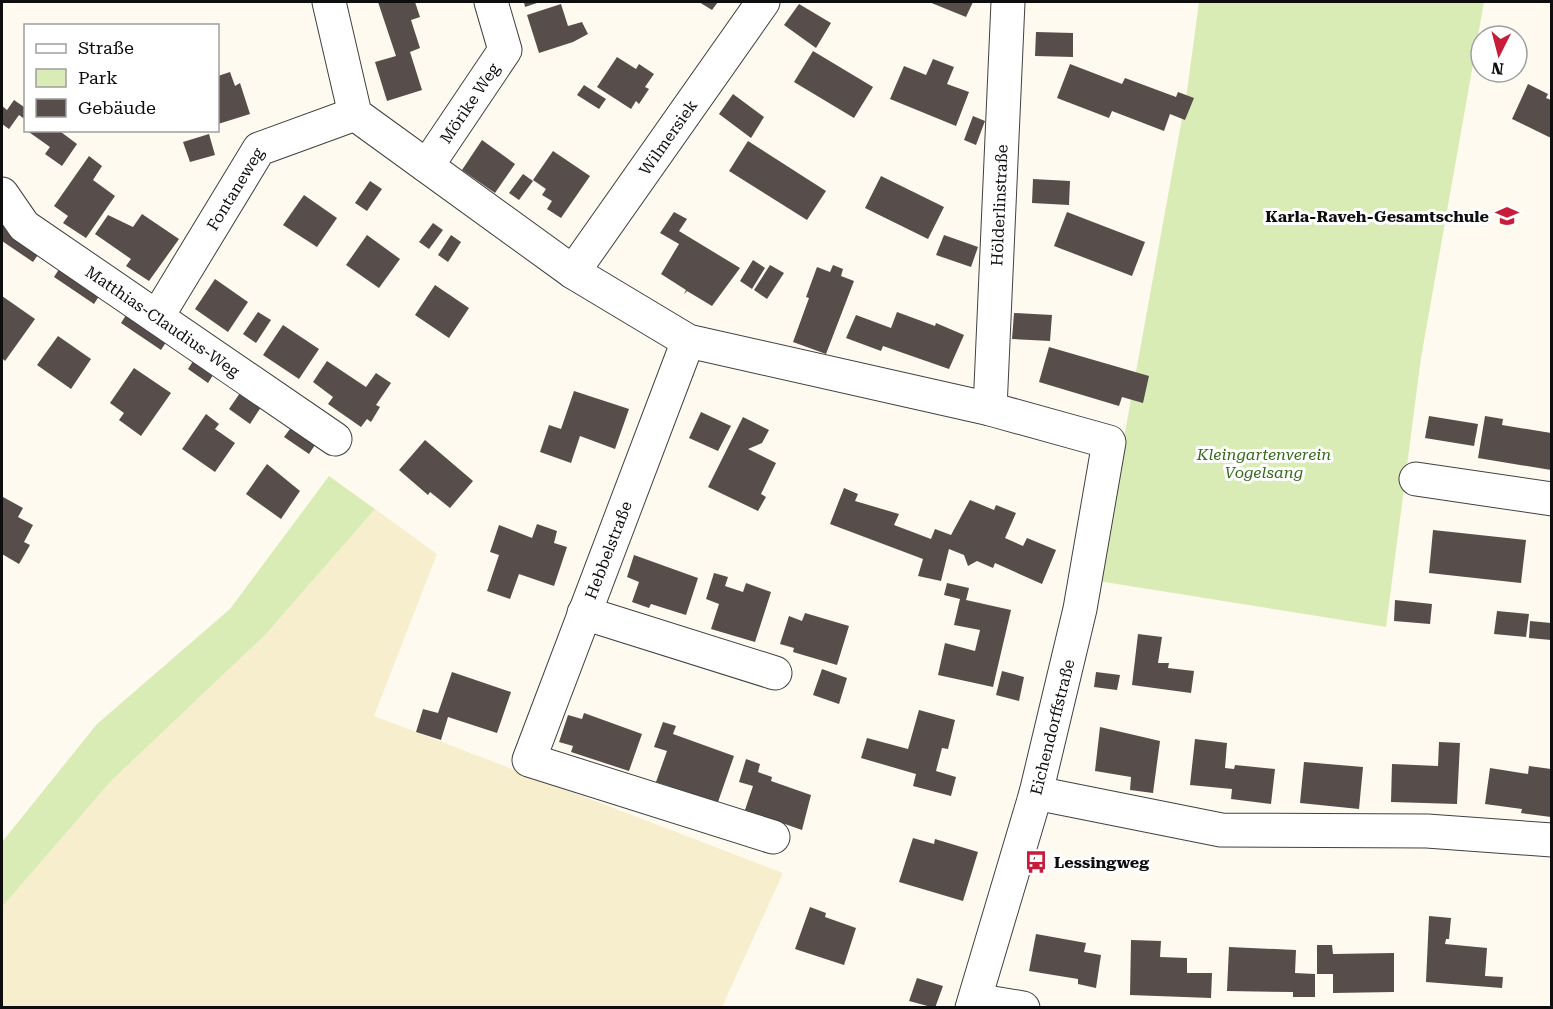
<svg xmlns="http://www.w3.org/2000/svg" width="1553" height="1009" font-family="'Roboto Serif',serif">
  <rect width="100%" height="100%" fill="#fffaef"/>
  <polygon fill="#f7eecd" points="375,509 437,554 374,716 783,873 722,1007 2,1008 2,907 111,781 266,634"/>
  <g fill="#d9ecb6">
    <polygon points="1199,2 1484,2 1421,358 1386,627 1098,581 1187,91"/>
    <polygon points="329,476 375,509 266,634 111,781 2,907 2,842 97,724 230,609"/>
  </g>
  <g fill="#574d4a">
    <polygon points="378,2 415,2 420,17 411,20 420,48 410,52 422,90 387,101 375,62 396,56"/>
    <polygon points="524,2 540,2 525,7"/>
    <polygon points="699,2 718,2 712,10"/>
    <polygon points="929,2 973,2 966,17"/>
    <polygon points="561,4 568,26 582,22 588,34 573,42 539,53 527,15"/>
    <polygon points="799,4 831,23 816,48 784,25"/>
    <polygon points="1036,32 1073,33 1073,57 1035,56"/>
    <polygon points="813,51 873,87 854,118 794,82"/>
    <polygon points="617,57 636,69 639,64 654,74 645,87 649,89 639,104 636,101 631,109 597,87"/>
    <polygon points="933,59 954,67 947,84 969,92 956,126 890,99 904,66 926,75"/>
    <polygon points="1070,64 1122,84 1125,78 1176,97 1178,92 1194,98 1185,120 1170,114 1164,131 1112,111 1109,118 1057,98"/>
    <polygon points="230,72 235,86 240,83 250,114 218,124 218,76"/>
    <polygon points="1528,84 1548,94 1546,98 1551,100 1551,138 1512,119"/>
    <polygon points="584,85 606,99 599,109 577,95"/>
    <polygon points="733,94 764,117 751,138 719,114"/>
    <polygon points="14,100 24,107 26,105 26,120 19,115 9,129 2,124 2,106 7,110"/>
    <polygon points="973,116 985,121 976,145 964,140"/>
    <polygon points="26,130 62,130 61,132 77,144 62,166 45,154 50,147"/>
    <polygon points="209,134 215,155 190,162 183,142"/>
    <polygon points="482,140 515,164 495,193 462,170"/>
    <polygon points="748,141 826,191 807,220 729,171"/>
    <polygon points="553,151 590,176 561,218 547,209 552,201 542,195 546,189 533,180"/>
    <polygon points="89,156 102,166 93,180 115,196 86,238 63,223 68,216 54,206"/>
    <polygon points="523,174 533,181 519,200 509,193"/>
    <polygon points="881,176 944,207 928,239 865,208"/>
    <polygon points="1033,179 1070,181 1069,205 1032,203"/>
    <polygon points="370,181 382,189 367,211 355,203"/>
    <polygon points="304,195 337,218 317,247 283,225"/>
    <polygon points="674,212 687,219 679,231 740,268 712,306 687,291 684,294 686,290 661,274 679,244 660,233"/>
    <polygon points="1067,212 1145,242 1132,276 1054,246"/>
    <polygon points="142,214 179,239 149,281 126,266 131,259 95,234 108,215 133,227"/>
    <polygon points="433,223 443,230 429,249 419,242"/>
    <polygon points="2,225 40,252 33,262 2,241"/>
    <polygon points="367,235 400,259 379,288 346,265"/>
    <polygon points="451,235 461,242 448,262 438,255"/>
    <polygon points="944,235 978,247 971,267 936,255"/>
    <polygon points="753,260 765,268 752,289 740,281"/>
    <polygon points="770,265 784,273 767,299 754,290"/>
    <polygon points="833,265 843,269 841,276 854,281 826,354 793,342 809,298 806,297 817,267 830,272"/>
    <polygon points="61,266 101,293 94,304 54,277"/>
    <polygon points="215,279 248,302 228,332 195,309"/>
    <polygon points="435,285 469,308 449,338 415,315"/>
    <polygon points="2,296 35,319 5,361 2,358"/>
    <polygon points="128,312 168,339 161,350 121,323"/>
    <polygon points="258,312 271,320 256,343 243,334"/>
    <polygon points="897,312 935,326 936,323 964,335 949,369 883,346 881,351 846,338 856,315 891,328"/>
    <polygon points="1014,313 1052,315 1050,341 1012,339"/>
    <polygon points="283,325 319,349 299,379 263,355"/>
    <polygon points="58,336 91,359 71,389 37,365"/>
    <polygon points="1049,347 1149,376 1143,403 1122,397 1119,406 1039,382"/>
    <polygon points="195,358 215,372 208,383 188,369"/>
    <polygon points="327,361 366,387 376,373 391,383 376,405 380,407 371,422 367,419 361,427 328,404 333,397 313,382"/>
    <polygon points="134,368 171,393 141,436 119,420 124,413 110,403"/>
    <polygon points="242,390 263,404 250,424 229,409"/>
    <polygon points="574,391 629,409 615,449 580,436 571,463 540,452 549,425 561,429"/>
    <polygon points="701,412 731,426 718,451 689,438"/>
    <polygon points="206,414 219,424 215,429 235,443 215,472 182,449"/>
    <polygon points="1429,416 1478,424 1474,446 1425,438"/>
    <polygon points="1485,416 1503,419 1502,425 1551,433 1551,470 1478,458"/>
    <polygon points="743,417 769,430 762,443 748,449 776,463 761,494 766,497 758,511 708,487"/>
    <polygon points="293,425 317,442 309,454 284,437"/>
    <polygon points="425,440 473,481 450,508 430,492 428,495 399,470"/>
    <polygon points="267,464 300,491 281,519 246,494"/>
    <polygon points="844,488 858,494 855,501 899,514 894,525 931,539 935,529 951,535 970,500 994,510 996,505 1016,513 1005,538 1023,546 1027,538 1056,550 1042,584 995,563 993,568 977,561 968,566 964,555 949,549 941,581 918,576 923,559 830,524"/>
    <polygon points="3,497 23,508 18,517 33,525 24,542 30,545 19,564 2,554"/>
    <polygon points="537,524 557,531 554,543 567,547 554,586 519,574 510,599 487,591 499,555 490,552 499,525 532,538"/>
    <polygon points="1433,530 1526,540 1521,583 1429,573"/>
    <polygon points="634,555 698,578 686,615 651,604 649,608 632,602 639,582 627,577"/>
    <polygon points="714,573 728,577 725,586 743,592 746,583 771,592 755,642 711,629 719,604 706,599"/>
    <polygon points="947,583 969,588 966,600 1011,610 993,687 938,675 945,643 975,651 980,630 954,625 960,599 944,595"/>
    <polygon points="1395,600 1432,604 1430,624 1394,621"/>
    <polygon points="1497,611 1529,614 1526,637 1494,634"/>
    <polygon points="805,613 849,626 837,665 793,652 794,648 780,644 789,616 802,621"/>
    <polygon points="1530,621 1551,623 1551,640 1529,638"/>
    <polygon points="1138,634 1162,637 1158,663 1169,663 1168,668 1194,671 1191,693 1132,685"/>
    <polygon points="822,669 847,678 839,704 813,695"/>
    <polygon points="1002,671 1024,677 1019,701 996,695"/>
    <polygon points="452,672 511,692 497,733 448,717 441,740 416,732 423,709 438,713"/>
    <polygon points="1096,672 1120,675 1117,690 1094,687"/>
    <polygon points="919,710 955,720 948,749 942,748 936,771 956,777 951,796 913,786 916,774 861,758 867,738 908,749"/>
    <polygon points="584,713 642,734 629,771 571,752 573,746 559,742 568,715 582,719"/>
    <polygon points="663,722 676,726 673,734 734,756 718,802 656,782 667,751 654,747"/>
    <polygon points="1100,727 1160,741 1153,793 1130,790 1131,777 1095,771"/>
    <polygon points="1195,739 1227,743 1225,768 1234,769 1235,765 1275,769 1271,804 1231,799 1232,789 1190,785"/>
    <polygon points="1439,742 1460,743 1457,804 1391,802 1392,764 1438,766"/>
    <polygon points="746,759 760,764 758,772 772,777 771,781 811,795 802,830 745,810 753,786 739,782"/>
    <polygon points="1304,762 1363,767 1359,809 1300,803"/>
    <polygon points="1529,766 1551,769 1551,817 1521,813 1522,809 1485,804 1490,768 1528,774"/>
    <polygon points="913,838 934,844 935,839 978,852 963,901 899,882"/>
    <polygon points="810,907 826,913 825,917 856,928 844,965 795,949"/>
    <polygon points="1429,916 1451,918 1449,939 1446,939 1445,944 1487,948 1485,976 1503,977 1502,988 1426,982"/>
    <polygon points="1036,934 1086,943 1084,952 1101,955 1096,988 1078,984 1078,979 1029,971"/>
    <polygon points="1131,940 1161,941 1160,957 1187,958 1187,973 1212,973 1211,998 1130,995"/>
    <polygon points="1317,945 1332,945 1333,954 1394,953 1394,992 1333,993 1333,974 1317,974"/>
    <polygon points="1229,947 1296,950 1295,973 1315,974 1315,997 1293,997 1293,992 1227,991"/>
    <polygon points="917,978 943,986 935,1008 909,1001"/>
  </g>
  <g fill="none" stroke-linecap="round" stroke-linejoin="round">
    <g stroke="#414141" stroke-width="35">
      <g id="minor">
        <polyline points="329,2 355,114 573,272 688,341 990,409 1109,442 1080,609 1036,793 972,1008"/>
        <path id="s1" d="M 427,166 L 505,50 L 491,2"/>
        <path id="s2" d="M 2,194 L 24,226 L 335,439"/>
        <path id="s3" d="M 573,272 L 763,2"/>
        <path id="s4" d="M 157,317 L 259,149 L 355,114"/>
        <polyline points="688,341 529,760 773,837"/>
        <path id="s5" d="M 990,409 L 1008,2"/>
        <polyline points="1416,479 1552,499"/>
        <polyline points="584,613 775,673"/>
        <polyline points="1036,793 1221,830 1427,831 1552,840"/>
        <polyline points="975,1000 1023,1008"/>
      </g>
    </g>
    <use href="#minor" stroke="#fff" stroke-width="33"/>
  </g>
  <defs>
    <g id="school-bare" transform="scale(1.8)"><path d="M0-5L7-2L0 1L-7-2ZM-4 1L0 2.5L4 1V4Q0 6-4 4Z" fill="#c71d3a" stroke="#fff" stroke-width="2.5" paint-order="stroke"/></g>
    <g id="bus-bare" transform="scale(1.8)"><path d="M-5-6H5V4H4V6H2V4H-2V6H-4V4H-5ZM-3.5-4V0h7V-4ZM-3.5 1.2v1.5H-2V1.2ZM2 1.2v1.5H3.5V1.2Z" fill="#c71d3a" stroke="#fff" stroke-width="2.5" paint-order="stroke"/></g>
  </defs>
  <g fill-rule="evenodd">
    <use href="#school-bare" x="1507" y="216"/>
    <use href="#bus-bare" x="1036" y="862"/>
  </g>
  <g text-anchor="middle" stroke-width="6" stroke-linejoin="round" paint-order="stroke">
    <g font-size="16" fill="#0e0e0e" stroke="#fff">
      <text dy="6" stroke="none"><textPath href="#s1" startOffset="76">Mörike Weg</textPath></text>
      <text dy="6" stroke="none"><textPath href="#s3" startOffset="165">Wilmersiek</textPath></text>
      <text dy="6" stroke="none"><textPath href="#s4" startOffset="150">Fontaneweg</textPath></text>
      <text dy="6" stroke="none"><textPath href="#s5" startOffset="204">Hölderlinstraße</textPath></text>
      <text dy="6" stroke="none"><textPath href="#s2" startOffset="207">Matthias-Claudius-Weg</textPath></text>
      <text transform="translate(608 550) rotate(-69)" y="6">Hebbelstraße</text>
      <text transform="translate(1052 727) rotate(-76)" y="6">Eichendorffstraße</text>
    </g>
    <g font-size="16" font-weight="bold" fill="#0e0e0e" stroke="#fff" text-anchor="end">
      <text x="1489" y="222">Karla-Raveh-Gesamtschule</text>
      <text x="1054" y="868" text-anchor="start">Lessingweg</text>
    </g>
    <g font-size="16" font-style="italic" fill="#346a1a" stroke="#fff">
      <text x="1264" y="460">Kleingartenverein<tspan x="1264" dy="18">Vogelsang</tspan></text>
    </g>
  </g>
  <rect width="1553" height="1009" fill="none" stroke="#0e0e0e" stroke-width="6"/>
  <rect x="24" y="24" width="195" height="108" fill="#ffffff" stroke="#9f9f9f" stroke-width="1.5"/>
  <rect x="36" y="44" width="30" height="9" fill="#ffffff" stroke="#9f9f9f" stroke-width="1.5"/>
  <text x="78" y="54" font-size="18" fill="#0e0e0e">Straße</text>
  <rect x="36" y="69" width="30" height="18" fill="#d9ecb6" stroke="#9f9f9f" stroke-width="1.5"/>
  <text x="78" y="84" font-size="18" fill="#0e0e0e">Park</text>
  <rect x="36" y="99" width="30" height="18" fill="#574d4a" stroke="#9f9f9f" stroke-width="1.5"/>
  <text x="78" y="114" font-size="18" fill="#0e0e0e">Gebäude</text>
  <g transform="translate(1499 54) rotate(186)"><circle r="28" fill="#ffffff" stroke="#9f9f9f" stroke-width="1.5"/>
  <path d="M0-4.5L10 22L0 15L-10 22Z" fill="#c71d3a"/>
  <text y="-9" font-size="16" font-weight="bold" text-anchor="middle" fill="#0e0e0e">N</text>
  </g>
</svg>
